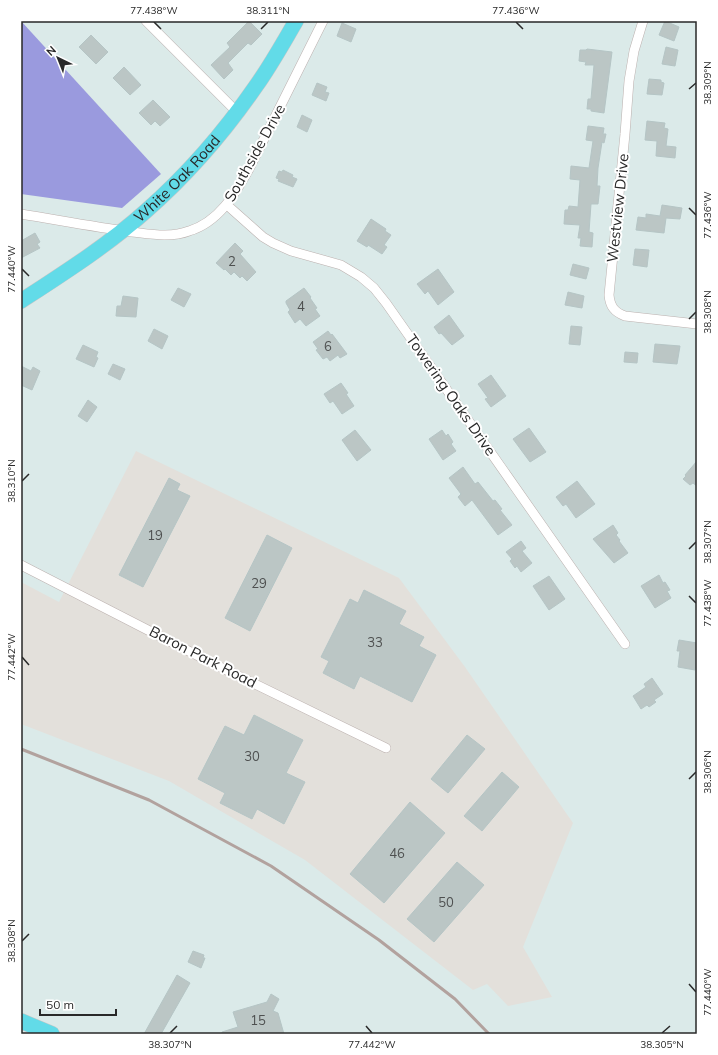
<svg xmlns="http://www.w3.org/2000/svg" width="718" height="1055" font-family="Mulish,sans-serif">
  <rect width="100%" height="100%" fill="#dbeae9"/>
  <polygon fill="#e3e0db" points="136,451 399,578 465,667 573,823 523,947 552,997 508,1006 487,984 473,990 305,860 169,781 21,724 21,582 59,602"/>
  <polygon fill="#9a9ade" points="21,21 161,174 122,208 21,194"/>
  <g fill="#bbc6c5" stroke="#b5c5c5">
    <polygon points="249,21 262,34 251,45 248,43 228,63 233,70 224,79 211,65 230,47 227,43"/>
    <polygon points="665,21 679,27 674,41 659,35"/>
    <polygon points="342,23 356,29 351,42 337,36"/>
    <polygon points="91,35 108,52 96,64 79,47"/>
    <polygon points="666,47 678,50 675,66 662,64"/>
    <polygon points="587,49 612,52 604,113 591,111 591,109 587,109 588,99 591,99 594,65 585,65 586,62 579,61 580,50 586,50"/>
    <polygon points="124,67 141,85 130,95 113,78"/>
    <polygon points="649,79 661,80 661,82 664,83 662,95 647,94"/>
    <polygon points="317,83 327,87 325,92 329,93 326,101 312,95"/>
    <polygon points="153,100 170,117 160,126 155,121 151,125 139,113"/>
    <polygon points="302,115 312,120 307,132 297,127"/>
    <polygon points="647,121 665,123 664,128 668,129 666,146 676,147 675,158 656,156 657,141 645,140"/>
    <polygon points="588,126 604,128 603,134 606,134 604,143 602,142 598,168 597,186 600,186 598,204 591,204 589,232 593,233 592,247 580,246 581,238 578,238 580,225 564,224 565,210 568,210 569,206 578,207 580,180 570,179 571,166 589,168 593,141 586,140"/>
    <polygon points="283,170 293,175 292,177 297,179 293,187 278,181 279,179 276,178 279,171 282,172"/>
    <polygon points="662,205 682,208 680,219 666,218 664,233 636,230 638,217 646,218 646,214 660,216"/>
    <polygon points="371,219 386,229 385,231 391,235 384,245 387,247 382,254 368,245 367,247 357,241"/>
    <polygon points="35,233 40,242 37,244 40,248 21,258 21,241"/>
    <polygon points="235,243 243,251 240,254 256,272 247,281 242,276 240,278 234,272 231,275 225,269 224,270 216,263"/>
    <polygon points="635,249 649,250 647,267 633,265"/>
    <polygon points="573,264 589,268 586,279 570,275"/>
    <polygon points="438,269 454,292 438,305 428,291 425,294 417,284"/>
    <polygon points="178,288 191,294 184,307 171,300"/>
    <polygon points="304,288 311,297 310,298 317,308 315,309 320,316 306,326 300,319 295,323 288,312 290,310 286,303 286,301"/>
    <polygon points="568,292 584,296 582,308 565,305"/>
    <polygon points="123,296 138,298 136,317 116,316 117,306 121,306"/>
    <polygon points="449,315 464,336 452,345 441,333 439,334 434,327"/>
    <polygon points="571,326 582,327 580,345 569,344"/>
    <polygon points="154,329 168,336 162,349 148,341"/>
    <polygon points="328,331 331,335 332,334 347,354 340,358 338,355 330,361 327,357 323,359 316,350 318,349 313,342"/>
    <polygon points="655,344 680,346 677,364 653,362"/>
    <polygon points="83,345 98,352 96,357 98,358 94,367 76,359"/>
    <polygon points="625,352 638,353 637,363 624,362"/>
    <polygon points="113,364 125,369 120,380 108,374"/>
    <polygon points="21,366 31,371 33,367 40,371 32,390 21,385"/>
    <polygon points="491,375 506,396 491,407 485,399 488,398 478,384"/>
    <polygon points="341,383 348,393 346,394 354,406 342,414 333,401 330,403 324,394"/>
    <polygon points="88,400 97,407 87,422 78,416"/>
    <polygon points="529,428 546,452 530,462 513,439"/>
    <polygon points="355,430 371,450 357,461 342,440"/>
    <polygon points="442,430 446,436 448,434 453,442 451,444 456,451 443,460 429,439"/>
    <polygon points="697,461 697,486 693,483 690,485 683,479 686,476 685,475"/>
    <polygon points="463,467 475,484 478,482 493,501 495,500 502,509 500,510 512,525 498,535 472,500 465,506 458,497 461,494 449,478"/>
    <polygon points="169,478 180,484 177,490 190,496 143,587 119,575"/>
    <polygon points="577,481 595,504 576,518 566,504 563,506 556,497"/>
    <polygon points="613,525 618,533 616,535 620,540 619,541 628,553 614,563 593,539"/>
    <polygon points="267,535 292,548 250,631 225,618"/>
    <polygon points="521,541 526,548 522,551 532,563 521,572 517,566 515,568 510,561 512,559 506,552"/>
    <polygon points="659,575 663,583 665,582 670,590 667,591 671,598 655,608 641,586"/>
    <polygon points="549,576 565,599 549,610 533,586"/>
    <polygon points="364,590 406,611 399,624 424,637 419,646 436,655 412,702 360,676 354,689 323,673 329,661 321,657 350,599 358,603"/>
    <polygon points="679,640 697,643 697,659 695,670 678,667 680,651 677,651"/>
    <polygon points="652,678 663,694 654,700 656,702 649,707 647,705 641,709 633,696 646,687 644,684"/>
    <polygon points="254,715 303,740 286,773 305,782 284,824 257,809 252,819 220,803 225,793 198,779 225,726 244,735"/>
    <polygon points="467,735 485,749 448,793 431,779"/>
    <polygon points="502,772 519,787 482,831 464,816"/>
    <polygon points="410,802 445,833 384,903 350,874"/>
    <polygon points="457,862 484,885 434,942 407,919"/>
    <polygon points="193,951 204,955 203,958 205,958 201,968 188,962"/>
    <polygon points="177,975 190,983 161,1034 144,1034"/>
    <polygon points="271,994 279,999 273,1011 278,1013 284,1034 222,1034 222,1032 238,1027 233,1012 267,1002"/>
  </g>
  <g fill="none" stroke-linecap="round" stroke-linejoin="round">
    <g stroke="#bcb1af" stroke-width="10">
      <g id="street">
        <polyline points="146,21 237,112"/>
        <path d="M 643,21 L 634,51 L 629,81 L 625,134 L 609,295 C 610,306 614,312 625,316 L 697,324"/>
        <polyline points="227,205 263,237 273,243 291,251 341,265 361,277 374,288 386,303 625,644"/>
        <path d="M 21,214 C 58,220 95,227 132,232 C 150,234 171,238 189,231 C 219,222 235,194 249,169 L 323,21"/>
        <polyline points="21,565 214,664 386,748"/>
      </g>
    </g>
    <g stroke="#c7c7c7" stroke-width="16">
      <g id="primary">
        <path id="s1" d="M 21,301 C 64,273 108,245 146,211 C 188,174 225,131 256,86 C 271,65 283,43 296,21"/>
        <polyline points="21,1021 52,1034"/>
      </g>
    </g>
    <use href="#street" stroke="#fff" stroke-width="9"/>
    <use href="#primary" stroke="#62dbe8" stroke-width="15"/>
    <polyline stroke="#b2a29e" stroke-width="3" points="21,749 149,800 271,866 379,940 455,999 489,1034"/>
  </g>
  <path fill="none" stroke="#292929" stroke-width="1.5" d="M 154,22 L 161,29M 516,22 L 523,29M 261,29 L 268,22M 689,89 L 696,83M 689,208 L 696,215M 22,269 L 29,276M 689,319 L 696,312M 22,481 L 29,474M 689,549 L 696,542M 689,596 L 696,603M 22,657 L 29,665M 689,779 L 696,772M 22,941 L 29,934M 689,984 L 696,992M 366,1026 L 372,1033M 170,1033 L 177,1026M 662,1033 L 670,1026"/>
  <g text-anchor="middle" stroke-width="4" stroke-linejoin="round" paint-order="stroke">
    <g font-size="13" fill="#4e5050">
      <text x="232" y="266">2</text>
      <text x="301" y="311">4</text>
      <text x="328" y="351">6</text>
      <text x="155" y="540">19</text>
      <text x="259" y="588">29</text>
      <text x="375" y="647">33</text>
      <text x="252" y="761">30</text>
      <text x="397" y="858">46</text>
      <text x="446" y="907">50</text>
      <text x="258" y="1025">15</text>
    </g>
    <g font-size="15" fill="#292929" stroke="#fff">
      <text transform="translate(255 153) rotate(-61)" y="5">Southside Drive</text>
      <text dy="5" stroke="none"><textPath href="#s1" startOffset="199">White Oak Road</textPath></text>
      <text transform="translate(618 208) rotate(-84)" y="5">Westview Drive</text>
      <text transform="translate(451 395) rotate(55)" y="5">Towering Oaks Drive</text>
      <text transform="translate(203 657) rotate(27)" y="5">Baron Park Road</text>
    </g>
  </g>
  <rect width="718" height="1055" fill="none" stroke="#ffffff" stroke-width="44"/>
  <g transform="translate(58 58) rotate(317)" stroke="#ffffff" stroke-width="3" paint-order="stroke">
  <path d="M0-3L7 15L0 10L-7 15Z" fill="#292929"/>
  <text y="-6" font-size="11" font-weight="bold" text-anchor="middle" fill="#292929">N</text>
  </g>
  <path d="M40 1009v6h76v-6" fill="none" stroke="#292929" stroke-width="2"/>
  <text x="46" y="1009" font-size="12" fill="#292929" stroke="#ffffff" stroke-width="3" paint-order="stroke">50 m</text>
  <rect x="22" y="22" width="674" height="1011" fill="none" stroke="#292929" stroke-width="1.5"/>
  <g font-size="10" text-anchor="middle" fill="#292929">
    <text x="154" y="14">77.438°W</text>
    <text x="268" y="14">38.311°N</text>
    <text x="516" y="14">77.436°W</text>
    <text transform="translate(707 83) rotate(-90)" y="4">38.309°N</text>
    <text transform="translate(707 215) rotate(-90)" y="4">77.436°W</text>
    <text transform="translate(11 269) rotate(-90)" y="4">77.440°W</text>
    <text transform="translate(707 312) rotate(-90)" y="4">38.308°N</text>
    <text transform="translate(11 481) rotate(-90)" y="4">38.310°N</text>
    <text transform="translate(707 542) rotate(-90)" y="4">38.307°N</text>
    <text transform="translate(707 603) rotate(-90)" y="4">77.438°W</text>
    <text transform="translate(11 657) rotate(-90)" y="4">77.442°W</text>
    <text transform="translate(707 772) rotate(-90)" y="4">38.306°N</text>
    <text transform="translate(11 941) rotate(-90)" y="4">38.308°N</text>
    <text transform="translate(707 992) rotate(-90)" y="4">77.440°W</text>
    <text x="170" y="1048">38.307°N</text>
    <text x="372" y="1048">77.442°W</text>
    <text x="662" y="1048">38.305°N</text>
  </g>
</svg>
